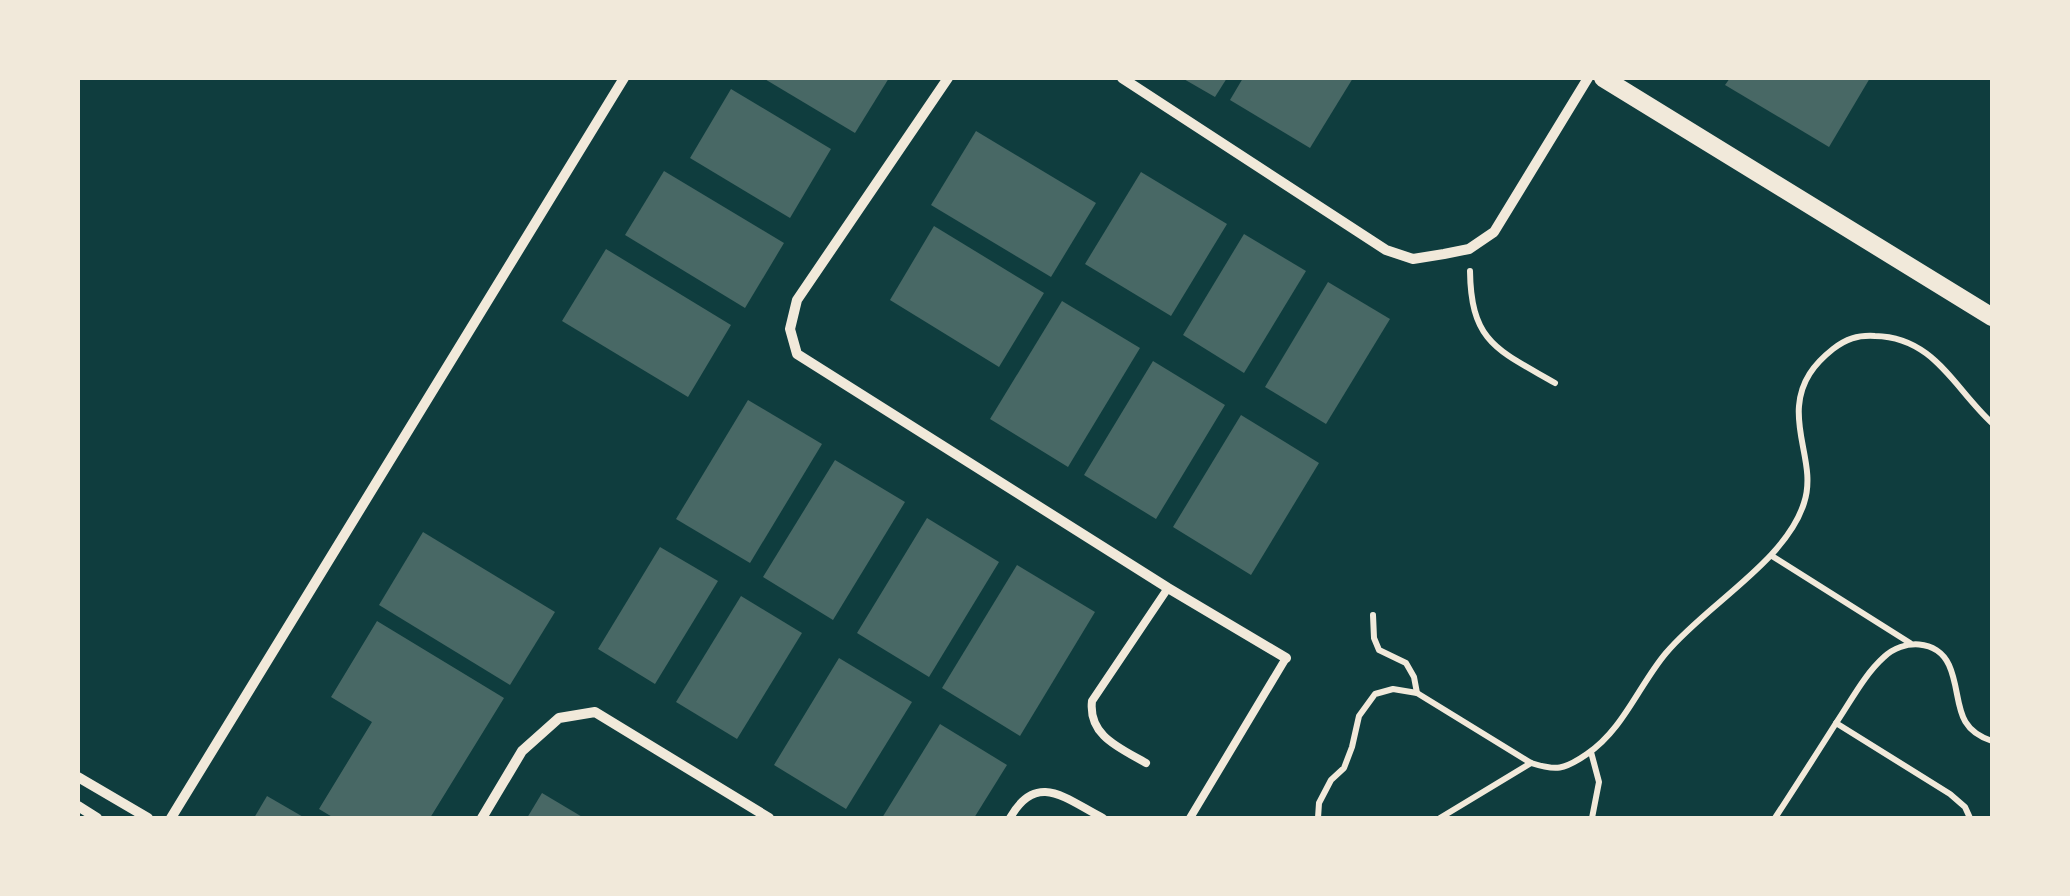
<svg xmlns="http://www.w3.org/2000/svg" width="2070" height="896" font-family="Inter,sans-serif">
  <rect width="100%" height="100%" fill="#0f3d3e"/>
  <g fill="#486865">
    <polygon points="763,78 889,78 855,133"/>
    <polygon points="1182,78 1227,78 1215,97"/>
    <polygon points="1243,78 1353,78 1310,148 1230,100"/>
    <polygon points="1730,78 1870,78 1829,147 1725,85"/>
    <polygon points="731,89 831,149 790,218 690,158"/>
    <polygon points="976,131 1096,203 1051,277 931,205"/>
    <polygon points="664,171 784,243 745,308 625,235"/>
    <polygon points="1141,172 1227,224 1171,316 1085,264"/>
    <polygon points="934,226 1044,293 999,367 890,300"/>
    <polygon points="1244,234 1306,271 1244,373 1183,335"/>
    <polygon points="606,249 731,325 688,397 562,321"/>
    <polygon points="1328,282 1390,319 1326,424 1265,387"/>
    <polygon points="1062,301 1140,348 1068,467 990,419"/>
    <polygon points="1153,361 1225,405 1156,519 1084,475"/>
    <polygon points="748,400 822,444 750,563 676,519"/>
    <polygon points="1241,415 1319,463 1251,575 1173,527"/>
    <polygon points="835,460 905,502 833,620 763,577"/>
    <polygon points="927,518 999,562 929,677 857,633"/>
    <polygon points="423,532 555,612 510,685 379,605"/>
    <polygon points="660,547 718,581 655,684 598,649"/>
    <polygon points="1017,565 1095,612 1020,736 942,688"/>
    <polygon points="741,596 802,633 737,739 676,702"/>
    <polygon points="377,621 504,698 430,818 334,818 319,809 372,722 331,697"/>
    <polygon points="839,658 912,702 846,809 774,765"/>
    <polygon points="940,724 1007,765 974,818 882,818"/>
    <polygon points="542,793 584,818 527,818"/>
    <polygon points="267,796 305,818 254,818"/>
  </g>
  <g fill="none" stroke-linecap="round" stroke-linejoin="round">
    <g stroke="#f1e9da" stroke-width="6">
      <path d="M 1470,271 C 1471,343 1498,350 1555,383"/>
      <polyline points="1772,556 1910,643"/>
      <polyline points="1373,615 1374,638 1379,650 1406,663 1414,677 1417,693"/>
      <polyline points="1836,723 1950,794 1965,807 1970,818"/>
      <polyline points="1591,752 1599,782 1592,818"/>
      <path d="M 1318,818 L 1319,803 L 1331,780 L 1344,768 L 1352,747 L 1359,716 L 1375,694 L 1393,689 L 1417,693 L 1531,763 C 1556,771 1564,770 1587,754 C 1623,730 1639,685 1666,653 C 1706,605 1786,561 1804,503 C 1815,470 1796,439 1799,406 C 1801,381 1814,364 1833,349 C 1846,339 1857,335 1875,336 C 1934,337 1954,388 1992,423"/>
      <polyline points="1440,818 1531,763"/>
      <path d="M 1775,818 C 1796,786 1817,753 1838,720 C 1852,699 1865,674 1884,657 C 1903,639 1937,639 1949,665 C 1963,696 1951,728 1992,741"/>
    </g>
    <g stroke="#f1e9da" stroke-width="8">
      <path d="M 1146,763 C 1120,748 1088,736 1092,701 L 1168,588"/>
      <path d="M 1010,818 C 1037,770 1067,800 1103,818"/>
      <polyline points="1190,818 1286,658"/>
    </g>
    <g stroke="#f1e9da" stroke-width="10">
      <polyline points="948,78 797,300 790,329 797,354 1168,588 1286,658"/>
      <polyline points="1122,78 1386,250 1413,259 1444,254 1469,249 1494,232 1588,78"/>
      <polyline points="78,777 148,818"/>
      <polyline points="78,806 97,818"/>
      <polyline points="171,818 624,78"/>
      <polyline points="482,818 522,751 559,718 595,712 769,818"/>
    </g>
    <polyline stroke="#f1e9da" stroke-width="18" points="1603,78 1992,317"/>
  </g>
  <rect width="2070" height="896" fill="none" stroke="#f1e9da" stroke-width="160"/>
</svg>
